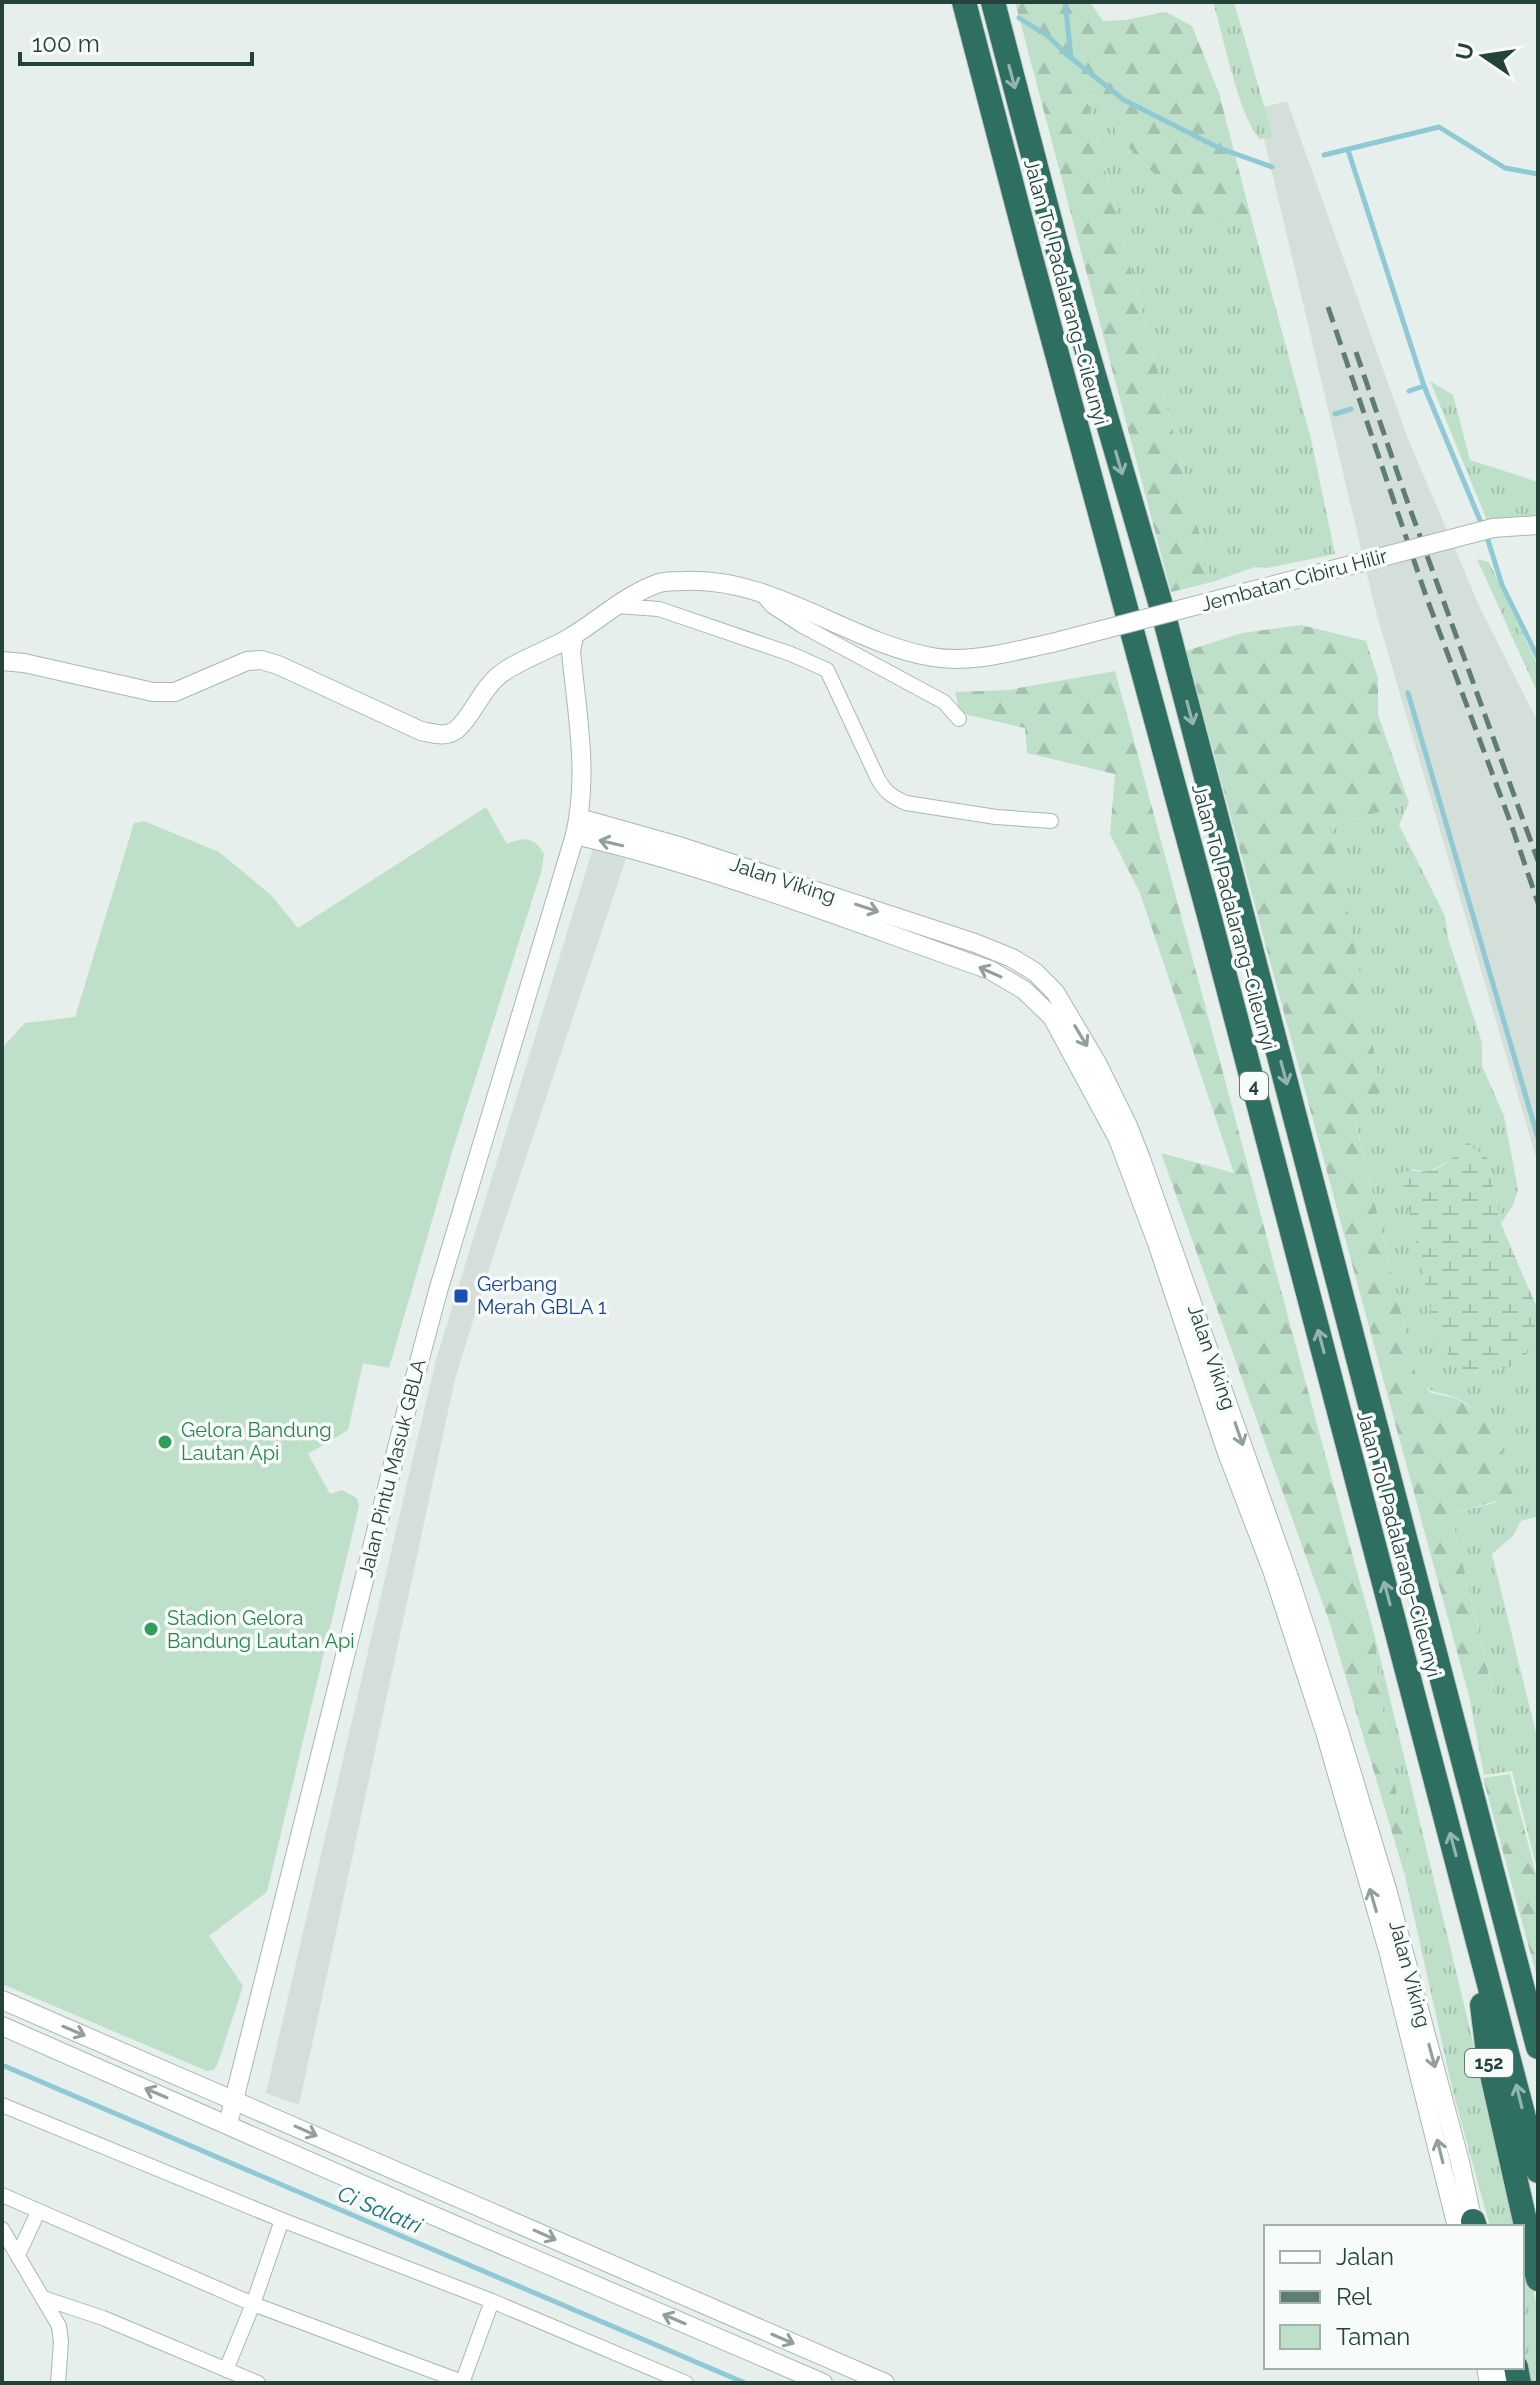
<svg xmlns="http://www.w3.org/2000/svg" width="1540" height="2385" font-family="Raleway,sans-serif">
  <defs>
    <pattern id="grass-tufts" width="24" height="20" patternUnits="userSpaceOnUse" patternTransform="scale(2)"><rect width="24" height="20" fill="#bfe0c8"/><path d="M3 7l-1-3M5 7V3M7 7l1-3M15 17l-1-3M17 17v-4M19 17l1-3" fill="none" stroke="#a4c1ad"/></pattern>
    <pattern id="forest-firs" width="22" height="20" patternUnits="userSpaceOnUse" patternTransform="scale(2)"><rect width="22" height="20" fill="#bfe0c8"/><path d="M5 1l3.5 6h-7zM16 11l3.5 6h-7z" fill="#a4c1ad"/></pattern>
    <pattern id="wetland-marsh" width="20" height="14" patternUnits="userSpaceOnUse" patternTransform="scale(2)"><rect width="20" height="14" fill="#bfe0c8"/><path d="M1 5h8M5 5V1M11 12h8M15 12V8" fill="none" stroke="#a4c1ad"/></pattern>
  </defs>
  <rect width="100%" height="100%" fill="#e6efeb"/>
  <g fill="#d4dfda">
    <polygon points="1287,101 1408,439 1481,610 1538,722 1538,1164 1376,612 1257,109"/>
    <polygon points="593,848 626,859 494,1253 455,1379 299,2105 266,2093 404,1496 436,1360"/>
  </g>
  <g fill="url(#grass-tufts)">
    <path d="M 1213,2 L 1234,2 L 1273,137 L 1260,139 C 1239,117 1223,35 1213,2 Z"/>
    <polygon points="1095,95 1107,109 1118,137 1182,202 1196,224 1252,221 1311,439 1335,554 1267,568 1255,567 1212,582 1086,96"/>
    <polygon points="1430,381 1453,395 1470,460 1538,482 1538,516 1488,523"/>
    <polygon points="1477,559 1489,562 1538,666 1538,694"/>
    <path d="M 1409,803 L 1399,825 L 1445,916 L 1448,938 L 1482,1043 L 1482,1066 L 1504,1116 L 1518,1189 L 1513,1205 L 1501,1224 L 1488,1159 L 1453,1159 L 1428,1172 L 1412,1169 L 1438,1344 L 1466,1374 L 1522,1365 L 1538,1317 L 1538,1518 L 1535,1517 L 1521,1521 L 1513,1536 L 1492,1554 L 1538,1741 L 1538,1873 L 1512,1771 L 1484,1775 L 1469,1696 L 1494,1696 L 1451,1514 L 1497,1502 L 1494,1430 C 1483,1417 1471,1404 1454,1397 C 1430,1389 1434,1397 1416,1375 L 1355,1120 L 1330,827 Z"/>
    <polygon points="1375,1637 1518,2227 1490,2227 1453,2092 1405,1876 1408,1861 1379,1688"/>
    <polygon points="1522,2244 1538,2310 1538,2383 1532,2383 1522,2346"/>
  </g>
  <g fill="url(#forest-firs)">
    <polygon points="1015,2 1090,2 1103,21 1125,20 1166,12 1192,26 1219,93 1252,221 1196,225 1182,202 1118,137 1107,109 1095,95 1086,96 1212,582 1171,592"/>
    <polygon points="1301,625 1366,641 1378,678 1378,715 1409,803 1330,827 1357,957 1381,1091 1355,1121 1416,1375 1431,1393 1455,1398 1476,1410 1495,1430 1514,1496 1451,1514 1494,1697 1469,1696 1186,651 1242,633"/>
    <path d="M 1115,671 C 1203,993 1286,1315 1375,1637 L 1379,1688 L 1408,1861 L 1405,1876 L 1329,1621 L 1161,1153 L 1234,1173 L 1140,893 L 1110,834 L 1115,774 L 1027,753 L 1025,728 L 960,713 L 955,692 L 1008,690 Z"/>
    <polygon points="1510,1774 1538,1882 1538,1981 1483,1778"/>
  </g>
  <path fill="url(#wetland-marsh)" d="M 1467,1142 L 1488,1159 L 1501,1224 L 1538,1310 L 1538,1317 L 1522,1365 L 1466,1374 L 1438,1344 L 1401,1173 C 1415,1168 1417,1173 1428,1171 C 1445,1169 1457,1154 1467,1142 Z"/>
  <path fill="#bfe0c8" d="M 486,807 L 507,844 C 524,836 535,837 544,854 L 542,869 L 453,1149 L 389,1368 L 363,1363 L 348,1430 L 308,1454 L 330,1494 L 342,1490 L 357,1498 L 359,1506 L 267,1892 L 209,1936 L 243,1986 L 218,2063 L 214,2070 L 207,2071 L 2,1984 L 2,1048 L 25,1023 L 75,1017 L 134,823 L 144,821 L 219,852 L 271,895 L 298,928 Z"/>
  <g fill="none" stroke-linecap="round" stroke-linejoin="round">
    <g stroke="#8ec9d4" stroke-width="5">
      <polyline points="1065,2 1071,57"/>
      <polyline points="1019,18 1048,36 1066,54 1124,100 1219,148 1272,167"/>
      <polyline points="1348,150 1424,386 1482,525"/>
      <polyline points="1324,155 1439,127 1505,168 1538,174"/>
      <polyline points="1409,391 1424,386"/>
      <polyline points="1335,414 1351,409"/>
      <polyline points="1486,534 1502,585 1538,658"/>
      <polyline points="1408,693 1538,1138"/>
      <polyline points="2,2065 745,2383"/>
    </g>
    <g stroke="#a8b8b2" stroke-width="16">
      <g id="minor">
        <polyline points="762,594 772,606 801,625 944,702 959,719"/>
        <path d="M 617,606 L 659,609 L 791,654 L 827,670 L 877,777 C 884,791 892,797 906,803 L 996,817 L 1051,821"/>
        <polyline points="2,2105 282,2220"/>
        <polyline points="2,2195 253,2304 465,2383"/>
        <polyline points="2,2229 59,2326 61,2342 58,2383"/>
        <polyline points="18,2255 38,2212"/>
        <polyline points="43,2298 103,2318 258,2383"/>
        <polyline points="226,2370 253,2304 282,2220 492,2301"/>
        <polyline points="462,2383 492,2301 686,2383"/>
      </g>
    </g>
    <g stroke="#a8b8b2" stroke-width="20">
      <g id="tertiary">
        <path d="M 2,661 L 24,663 L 153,692 L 175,692 L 247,661 L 261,660 L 278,665 L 421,731 C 433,733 445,738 456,730 C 472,717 480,692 497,677 C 515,661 550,650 571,637 C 600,619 627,594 659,583 C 667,581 676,581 683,581 C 772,576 847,642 932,657 C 971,664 1013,651 1052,643"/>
        <polyline points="579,818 682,847 975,943 1012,958 1035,972 1055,992 1097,1063 1128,1126 1141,1159 1290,1580 1339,1731 1387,1889 1460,2162 1474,2227"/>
        <path d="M 575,835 C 717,868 853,922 990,970 L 1024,990 L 1052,1017 L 1118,1139 L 1157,1243 L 1227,1453 L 1272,1570 L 1325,1732 L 1389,1954 L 1457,2227"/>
        <polyline points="2,2000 885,2383"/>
        <polyline points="2,2026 418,2209 823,2383"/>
        <path d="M 228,2124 L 411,1392 L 438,1291 L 575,835 C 589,775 577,713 571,652 L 574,635"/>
        <polyline points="1486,2367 1489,2383"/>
        <polyline points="1499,2367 1502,2383"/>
      </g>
    </g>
    <g stroke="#c2cac8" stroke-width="26">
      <g id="motorway">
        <polyline points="964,2 1031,258 1210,919 1538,2171"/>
        <polyline points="993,2 1058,251 1164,616 1538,2047"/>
        <polyline points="1482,2005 1489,2061 1538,2279"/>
        <polyline points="1473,2221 1475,2227"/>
        <polyline points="1516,2367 1519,2383"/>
      </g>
    </g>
    <use href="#minor" stroke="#fff" stroke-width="14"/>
    <use href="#tertiary" stroke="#fff" stroke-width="18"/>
    <use href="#motorway" stroke="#2f6f62" stroke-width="24"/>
    <g stroke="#5f7d75" stroke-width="5" stroke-dasharray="16 8" stroke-linecap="butt">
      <polyline points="1328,307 1426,596 1510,821 1538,903"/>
      <polyline points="1356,352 1405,495 1538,861"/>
    </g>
    <g stroke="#a8b8b2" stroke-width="20" stroke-linecap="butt">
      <polyline id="tertiary-bridge" points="1052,643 1493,528 1538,525"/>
    </g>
    <use href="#tertiary-bridge" stroke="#fff" stroke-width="18"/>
  </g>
  <defs><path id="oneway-shaft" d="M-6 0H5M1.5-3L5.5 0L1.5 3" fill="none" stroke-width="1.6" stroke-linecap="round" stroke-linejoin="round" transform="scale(2)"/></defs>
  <g stroke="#93b5ae">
    <use href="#oneway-shaft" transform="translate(1012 77) rotate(75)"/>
    <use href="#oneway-shaft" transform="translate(1119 463) rotate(74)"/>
    <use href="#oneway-shaft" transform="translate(1190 713) rotate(75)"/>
    <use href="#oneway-shaft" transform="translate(1284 1073) rotate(75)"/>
    <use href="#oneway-shaft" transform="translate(1321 1341) rotate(-105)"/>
    <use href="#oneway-shaft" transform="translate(1387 1593) rotate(-105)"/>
    <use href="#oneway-shaft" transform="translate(1453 1844) rotate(-105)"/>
    <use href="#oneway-shaft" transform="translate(1519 2096) rotate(-104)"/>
  </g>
  <g stroke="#92a09c">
    <use href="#oneway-shaft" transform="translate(611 843) rotate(-167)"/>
    <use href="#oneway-shaft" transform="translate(867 908) rotate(18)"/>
    <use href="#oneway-shaft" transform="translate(990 972) rotate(-156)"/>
    <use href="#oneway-shaft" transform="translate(1081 1036) rotate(59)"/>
    <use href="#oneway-shaft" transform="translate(1239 1434) rotate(71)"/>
    <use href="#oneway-shaft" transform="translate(1373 1900) rotate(-106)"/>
    <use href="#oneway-shaft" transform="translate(74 2031) rotate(23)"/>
    <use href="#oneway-shaft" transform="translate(1432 2056) rotate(75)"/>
    <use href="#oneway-shaft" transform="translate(156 2093) rotate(-157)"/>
    <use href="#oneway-shaft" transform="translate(306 2131) rotate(24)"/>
    <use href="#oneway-shaft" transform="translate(1440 2151) rotate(-104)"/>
    <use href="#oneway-shaft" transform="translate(545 2235) rotate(24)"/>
    <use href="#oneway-shaft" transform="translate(674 2319) rotate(-157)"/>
    <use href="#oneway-shaft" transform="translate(783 2339) rotate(23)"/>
  </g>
  <rect fill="#1a4fb4" stroke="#f7fbf9" stroke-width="3" x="453" y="1288" width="16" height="16" rx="4"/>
  <g fill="#2e9e5b" stroke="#f7fbf9" stroke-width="3">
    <circle cx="165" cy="1442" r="8"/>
    <circle cx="151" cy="1629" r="8"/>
  </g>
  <g text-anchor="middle" stroke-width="7" stroke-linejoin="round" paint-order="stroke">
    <g fill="#f7fbf9" stroke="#637a73" stroke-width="2">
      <rect x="1240" y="1072" width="28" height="28" rx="6"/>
      <rect x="1465" y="2049" width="48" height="28" rx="6"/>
    </g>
    <g font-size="18" font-weight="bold" fill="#24423a">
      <text x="1254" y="1092">4</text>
      <text x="1489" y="2069">152</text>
    </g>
    <g font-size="20" fill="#24423a" stroke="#f7fbf9">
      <text transform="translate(1066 292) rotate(75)" y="7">Jalan Tol Padalarang–Cileunyi</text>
      <text transform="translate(1294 580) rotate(-15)" y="7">Jembatan Cibiru Hilir</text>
      <text transform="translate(783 880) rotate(18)" y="7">Jalan Viking</text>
      <text transform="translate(1234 917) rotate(75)" y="7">Jalan Tol Padalarang–Cileunyi</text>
      <text transform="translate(1212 1357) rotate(71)" y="7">Jalan Viking</text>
      <text transform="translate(392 1468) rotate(-76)" y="7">Jalan Pintu Masuk GBLA</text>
      <text transform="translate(1399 1544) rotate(75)" y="7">Jalan Tol Padalarang–Cileunyi</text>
      <text transform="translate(1410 1974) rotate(75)" y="7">Jalan Viking</text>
    </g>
    <g font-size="20" fill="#164399" stroke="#f7fbf9" text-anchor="start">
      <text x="477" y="1291">Gerbang<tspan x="477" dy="23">Merah GBLA 1</tspan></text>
    </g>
    <g font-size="20" fill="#27864d" stroke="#f7fbf9" text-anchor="start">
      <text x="181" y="1437">Gelora Bandung<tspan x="181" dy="23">Lautan Api</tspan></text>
      <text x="167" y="1625">Stadion Gelora<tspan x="167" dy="23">Bandung Lautan Api</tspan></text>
    </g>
    <g font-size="22" font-style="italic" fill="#1c6f80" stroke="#f7fbf9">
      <text transform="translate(380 2209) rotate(23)" y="8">Ci Salatri</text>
    </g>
  </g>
  <rect width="1540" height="2385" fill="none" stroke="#24423a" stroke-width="8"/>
  <rect x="1264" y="2225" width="260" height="144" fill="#f7fbf9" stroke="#a3b1ad" stroke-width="2"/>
  <rect x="1280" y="2251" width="40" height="12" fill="#ffffff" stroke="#a3b1ad" stroke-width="2"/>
  <text x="1336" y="2265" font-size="24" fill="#24423a">Jalan</text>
  <rect x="1280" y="2291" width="40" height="12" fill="#5f7d75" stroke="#a3b1ad" stroke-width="2"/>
  <text x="1336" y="2305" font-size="24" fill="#24423a">Rel</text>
  <rect x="1280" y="2325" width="40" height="24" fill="#bfe0c8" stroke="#a3b1ad" stroke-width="2"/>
  <text x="1336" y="2345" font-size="24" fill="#24423a">Taman</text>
  <g transform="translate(1484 56) rotate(283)" stroke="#f7fbf9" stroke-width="6" paint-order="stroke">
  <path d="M0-6L14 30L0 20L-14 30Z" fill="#24423a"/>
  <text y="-12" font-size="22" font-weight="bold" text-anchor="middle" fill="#24423a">U</text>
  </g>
  <path d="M20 52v12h232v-12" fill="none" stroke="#24423a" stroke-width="4"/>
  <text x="32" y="52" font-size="24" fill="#24423a" stroke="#f7fbf9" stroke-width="6" paint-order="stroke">100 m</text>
</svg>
